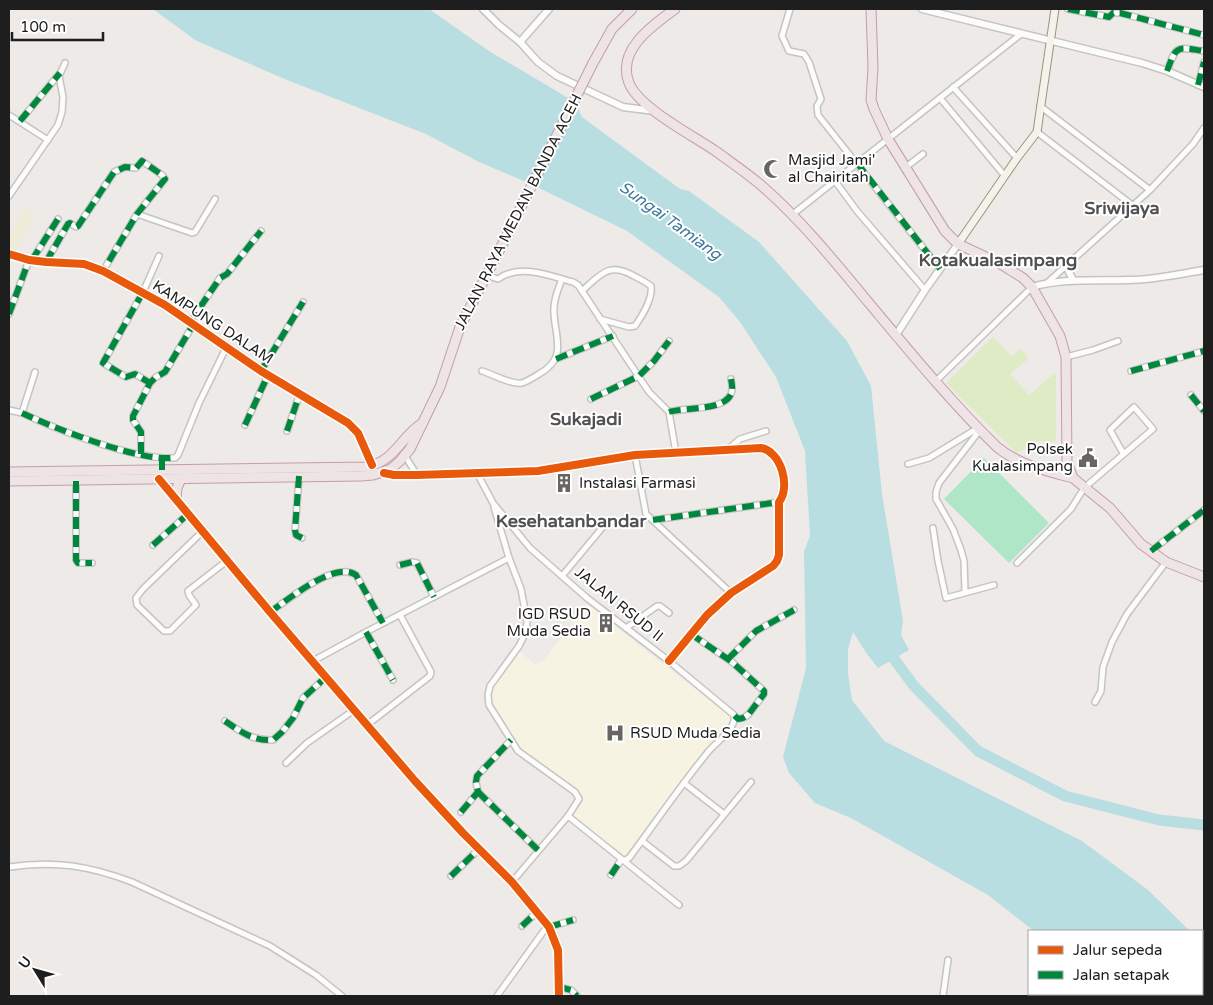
<svg xmlns="http://www.w3.org/2000/svg" width="1213" height="1005" font-family="'Varela Round',sans-serif">
  <rect width="100%" height="100%" fill="#edeae7"/>
  <polygon fill="#f7f3e2" points="587,604 732,718 627,857 571,816 583,796 519,748 491,703 491,691 520,652 535,665 544,660"/>
  <polygon fill="#eeecd9" points="26,208 35,215 15,252 9,250 9,235"/>
  <polygon fill="#deebc4" points="993,337 1012,356 1021,349 1029,358 1010,374 1029,395 1056,372 1056,442 1040,441 1017,453 946,383"/>
  <polygon fill="#b0e6c8" points="984,458 1049,523 1009,563 944,499"/>
  <g fill="#b8dee1">
    <polygon points="153,9 429,9 489,51 575,102 582,117 680,189 689,191 759,242 847,341 871,386 882,494 903,621 901,635 909,650 878,668 867,654 853,632 848,649 848,674 852,700 884,741 1082,841 1148,890 1190,931 1034,931 988,895 851,818 815,803 789,773 783,757 806,668 804,551 810,536 805,451 776,377 740,322 719,297 627,231 533,185 479,162 426,134 287,80 195,40"/>
    <polygon points="1202,943 1204,947 1204,996 1096,996 1094,994 1202,994"/>
  </g>
  <g fill="none" stroke-linecap="round" stroke-linejoin="round">
    <polyline stroke="#b8dee1" stroke-width="11" points="886,648 914,686 978,751 1065,796 1159,820 1204,825"/>
    <g stroke="#c5c4c3" stroke-width="8">
      <g id="minor">
        <polyline points="790,9 782,36 789,51 804,54 809,62 821,99 817,106 818,115 940,269"/>
        <polyline points="1068,9 1109,17 1113,13 1120,13 1204,35"/>
        <path d="M 1167,71 C 1177,44 1176,47 1204,51"/>
        <polyline points="1198,85 1204,62"/>
        <polyline points="953,87 1017,158"/>
        <polyline points="940,98 1004,175"/>
        <polyline points="1040,106 1150,190"/>
        <polyline points="9,115 48,140"/>
        <polyline points="20,121 60,73"/>
        <polyline points="1037,132 1132,205"/>
        <polyline points="906,167 923,154"/>
        <polyline points="835,181 857,211 925,290"/>
        <polyline points="9,196 58,125 62,112 63,97 59,76 65,63"/>
        <polyline points="137,214 192,233 195,232 215,199"/>
        <polyline points="793,214 1021,34"/>
        <polyline points="9,254 29,260 46,262 84,264 103,271 165,305 261,371 348,423 358,433 372,465"/>
        <polyline points="32,260 58,219"/>
        <polyline points="46,262 68,224 70,223 76,227 78,226 114,172 125,167 136,168 142,161 162,175 165,179 137,214 103,271"/>
        <path d="M 486,275 L 498,279 C 520,263 550,276 573,282 L 578,285 L 649,392 L 669,412 L 676,453"/>
        <polyline points="1047,283 1150,190 1193,144 1204,128"/>
        <path d="M 582,291 C 600,275 609,261 634,276 C 640,279 646,282 651,286 C 653,299 642,316 635,326 L 629,327 L 600,319"/>
        <polyline points="9,314 29,260"/>
        <polyline points="190,322 220,278 227,274 261,231"/>
        <polyline points="1066,357 1093,350 1118,341"/>
        <polyline points="556,359 613,336"/>
        <polyline points="261,371 303,302"/>
        <path d="M 482,371 C 492,374 512,385 522,383 C 528,381 534,377 539,374 C 568,358 555,338 554,313 C 553,301 558,290 562,279"/>
        <polyline points="1131,371 1204,351"/>
        <polyline points="936,381 1032,287"/>
        <polyline points="150,383 135,374 126,377 103,363 143,292 159,256"/>
        <polyline points="1191,395 1204,411"/>
        <polyline points="591,399 639,376 654,361 669,341"/>
        <polyline points="9,410 22,413 35,372"/>
        <path d="M 669,412 C 685,407 724,411 731,394 C 733,389 732,384 731,379"/>
        <path d="M 22,413 C 60,431 134,460 175,458 L 178,455 L 199,403 L 226,348"/>
        <polyline points="245,425 268,375"/>
        <polyline points="287,431 300,393"/>
        <polyline points="727,450 740,439 766,431"/>
        <polyline points="141,454 141,432 133,420 133,416 150,383 156,377 165,372 193,325"/>
        <polyline points="635,455 646,514 731,593"/>
        <polyline points="405,456 417,475"/>
        <polyline points="908,464 929,458 978,428"/>
        <path d="M 384,473 L 394,475 L 417,475 L 538,471 L 635,455 L 761,448 C 781,451 791,487 779,502 L 779,555 L 777,561 L 773,566 L 731,593 L 707,615 L 669,661"/>
        <path d="M 477,473 L 493,503 L 530,548 L 587,598 L 669,661 L 734,715 C 737,729 716,742 708,752 C 680,786 656,822 629,858 L 625,860 L 621,860"/>
        <polyline points="299,477 295,530 296,535 302,538"/>
        <polyline points="159,479 270,612 415,781 463,833 512,882 549,927 558,950 559,996"/>
        <polyline points="76,481 76,560 78,563 92,563"/>
        <polyline points="494,507 509,558 521,589 527,621 526,632 519,646 490,686 488,695 489,705 518,751 575,792 579,799 568,816 512,882"/>
        <polyline points="653,520 779,502"/>
        <polyline points="933,528 938,561 946,598 994,585"/>
        <polyline points="203,531 143,589 136,598 137,605 164,631 170,631 196,605 189,595 188,591 228,560"/>
        <polyline points="153,545 188,514"/>
        <polyline points="1151,551 1204,510"/>
        <polyline points="1017,563 1071,509 1084,488 1153,429 1134,407 1110,430 1123,453"/>
        <polyline points="400,565 412,562 417,563 434,597"/>
        <polyline points="562,576 607,522"/>
        <polyline points="965,592 964,561 961,550 953,529 936,499 936,492 939,483 980,430"/>
        <path d="M 270,612 C 288,600 335,560 356,575 L 383,623"/>
        <polyline points="626,628 657,606 660,606 669,613"/>
        <polyline points="366,632 393,680"/>
        <polyline points="691,634 732,662 764,691 764,694 748,715 743,718 738,719 734,715"/>
        <polyline points="728,659 756,631 794,610"/>
        <polyline points="313,661 366,632 509,558"/>
        <polyline points="1095,702 1101,691 1103,667 1112,642 1127,614 1166,562"/>
        <path d="M 225,721 C 241,732 253,741 273,740 L 282,732 L 293,718 L 303,698 L 326,677"/>
        <polyline points="367,725 430,676 431,672 400,615"/>
        <polyline points="286,763 307,743 354,710"/>
        <polyline points="684,783 724,814"/>
        <polyline points="478,792 538,850"/>
        <polyline points="461,812 478,792 476,782 477,776 511,740"/>
        <polyline points="568,816 679,905"/>
        <polyline points="642,841 674,866 679,866 686,861 751,782"/>
        <path d="M 9,867 C 54,860 90,866 132,882 L 270,946 L 316,975 L 342,996"/>
        <polyline points="611,875 621,860"/>
        <polyline points="451,876 479,849"/>
        <polyline points="522,926 537,912"/>
        <polyline points="549,927 573,920"/>
        <polyline points="559,987 571,990 577,996"/>
        <polyline points="497,996 548,925"/>
        <polyline points="943,996 948,960"/>
      </g>
    </g>
    <g stroke="#c5c4c3" stroke-width="9">
      <g id="tertiary">
        <polyline points="483,9 499,25 520,42 538,62 557,76 623,107 655,111"/>
        <polyline points="922,9 1142,63 1167,71 1204,87"/>
        <polyline points="520,42 549,9"/>
        <polyline points="1071,260 1068,270 1073,280"/>
        <path d="M 1032,287 C 1063,278 1096,281 1128,280 C 1153,280 1179,274 1204,270"/>
        <polyline points="896,335 925,290 958,244"/>
      </g>
    </g>
    <g stroke="#98967e" stroke-width="9">
      <polyline id="secondary" points="958,244 1017,158 1037,132 1055,9"/>
    </g>
    <g stroke="#c49cad" stroke-width="11">
      <g id="trunk">
        <path d="M 675,9 C 653,25 616,50 629,83 C 639,108 694,136 717,152 C 732,163 748,174 762,186 C 802,221 835,262 869,303 C 910,352 951,402 997,447 C 1019,465 1046,471 1073,478"/>
        <polyline points="871,9 873,68 871,100 874,109 888,139 945,231 958,244 999,263 1023,278 1032,287 1060,336 1066,357 1067,462 1073,478 1110,508 1141,544 1166,562 1204,577"/>
        <polyline points="593,63 612,29 632,9"/>
        <path d="M 9,472 L 367,467 C 396,460 400,438 421,424"/>
        <polyline points="9,481 361,476 373,475 391,469 400,461 410,449 440,387 460,327 498,253"/>
        <polyline points="176,499 177,488 181,479"/>
      </g>
    </g>
    <use href="#minor" stroke="#fcfcfb" stroke-width="5"/>
    <use href="#tertiary" stroke="#fcfcfb" stroke-width="6"/>
    <use href="#secondary" stroke="#f4f2ea" stroke-width="7"/>
    <use href="#trunk" stroke="#eee4e3" stroke-width="9"/>
    <g stroke="#c49cad" stroke-width="11" stroke-linecap="butt">
      <polyline id="trunk-bridge" points="498,253 593,63"/>
    </g>
    <use href="#trunk-bridge" stroke="#eee4e3" stroke-width="9"/>
    <g stroke="#00873e" stroke-width="6" stroke-dasharray="12 6" stroke-linecap="butt">
      <polyline points="1068,9 1109,17 1113,13 1120,13 1204,35"/>
      <path d="M 1167,71 C 1177,44 1176,47 1204,51"/>
      <polyline points="1198,85 1204,62"/>
      <polyline points="20,121 60,73"/>
      <polyline points="857,163 940,269"/>
      <polyline points="32,260 58,219"/>
      <polyline points="46,262 68,224 70,223 76,227 78,226 114,172 125,167 136,168 142,161 162,175 165,179 137,214 103,271"/>
      <polyline points="143,292 103,363 126,377 135,374 150,383"/>
      <polyline points="9,314 29,260"/>
      <polyline points="190,322 220,278 227,274 261,231"/>
      <polyline points="556,359 613,336"/>
      <polyline points="261,371 303,302"/>
      <polyline points="1131,371 1204,351"/>
      <polyline points="1191,395 1204,411"/>
      <polyline points="591,399 639,376 654,361 669,341"/>
      <path d="M 669,412 C 685,407 724,411 731,394 C 733,389 732,384 731,379"/>
      <path d="M 22,413 C 51,427 147,465 176,457"/>
      <polyline points="245,425 268,375"/>
      <polyline points="287,431 300,393"/>
      <polyline points="141,454 141,432 133,420 133,416 150,383 156,377 165,372 193,325"/>
      <polyline points="162,458 162,470"/>
      <polyline points="299,476 295,530 296,535 302,538"/>
      <polyline points="76,481 76,560 78,563 92,563"/>
      <polyline points="653,520 779,502"/>
      <polyline points="153,545 188,514"/>
      <polyline points="1151,551 1204,510"/>
      <polyline points="400,565 412,562 417,563 434,597"/>
      <path d="M 270,612 C 288,600 335,560 356,575 L 383,623"/>
      <polyline points="366,632 393,680"/>
      <polyline points="691,634 732,662 764,691 764,694 748,715 743,718 738,719 734,715"/>
      <polyline points="728,659 756,631 794,610"/>
      <path d="M 225,721 C 241,732 253,741 273,740 L 282,732 L 293,718 L 303,698 L 326,677"/>
      <polyline points="478,792 538,850"/>
      <polyline points="461,812 478,792 476,782 477,776 511,740"/>
      <polyline points="611,875 621,860"/>
      <polyline points="451,876 479,849"/>
      <polyline points="522,926 537,912"/>
      <polyline points="549,927 573,920"/>
      <polyline points="559,987 571,990 577,996"/>
    </g>
    <g stroke="#fff" stroke-width="11">
      <g id="cycleway">
        <polyline points="9,254 29,260 46,262 84,264 103,271 165,305 261,371 348,423 358,433 372,465"/>
        <path d="M 384,473 L 394,475 L 417,475 L 538,471 L 635,455 L 761,448 C 781,451 791,487 779,502 L 779,555 L 777,561 L 773,566 L 731,593 L 707,615 L 669,661"/>
        <polyline points="159,479 270,612 415,781 463,833 512,882 549,927 558,950 559,996"/>
      </g>
    </g>
    <use href="#cycleway" stroke="#e8590c" stroke-width="8"/>
  </g>
  <defs>
    <g id="mosque-bare" transform="scale(1.5)"><path d="M3.5-4.9A6 6 0 1 0 3.5 4.9A5 5 0 1 1 3.5-4.9Z" fill="#666564" stroke="#fff" stroke-width="2.5" paint-order="stroke"/></g>
    <g id="civic-bare" transform="scale(1.5)"><path d="M-.6-6.5H3V-4.5H.6V-3L4-1V1h2V6H-6V1h2V-1L-.6-3ZM-1.2 2.5V6h2.4V2.5Z" fill="#666564" stroke="#fff" stroke-width="2.5" paint-order="stroke"/></g>
    <g id="building-bare" transform="scale(1.5)"><path d="M-4-6H4V6H1V3H-1V6H-4ZM-2.5-4.3h1.7v1.8h-1.7ZM.8-4.3h1.7v1.8H.8ZM-2.5-1h1.7V.8h-1.7ZM.8-1h1.7V.8H.8Z" fill="#666564" stroke="#fff" stroke-width="2.5" paint-order="stroke"/></g>
    <g id="hospital-bare" transform="scale(1.5)"><path d="M-5-5h3v3.5h4V-5h3V5h-3V1.5h-4V5h-3Z" fill="#666564" stroke="#fff" stroke-width="2.5" paint-order="stroke"/></g>
  </defs>
  <g fill-rule="evenodd">
    <use href="#mosque-bare" x="773" y="169"/>
    <use href="#civic-bare" x="1088" y="458"/>
    <use href="#building-bare" x="564" y="483"/>
    <use href="#building-bare" x="606" y="623"/>
    <use href="#hospital-bare" x="615" y="733"/>
  </g>
  <g text-anchor="middle" stroke-width="4" stroke-linejoin="round" paint-order="stroke">
    <g font-size="15" fill="#1e1e1e" stroke="#fff" text-anchor="start">
      <text x="788" y="165">Masjid Jami'<tspan x="788" dy="17">al Chairitah</tspan></text>
      <text x="1073" y="454" text-anchor="end">Polsek<tspan x="1073" dy="17">Kualasimpang</tspan></text>
      <text x="579" y="488">Instalasi Farmasi</text>
      <text x="591" y="619" text-anchor="end">IGD RSUD<tspan x="591" dy="17">Muda Sedia</tspan></text>
      <text x="630" y="738">RSUD Muda Sedia</text>
    </g>
    <g font-size="15" fill="#1e1e1e" stroke="#fff">
      <text transform="translate(518 212) rotate(-63)" y="5">JALAN RAYA MEDAN BANDA ACEH</text>
      <text transform="translate(213 322) rotate(33)" y="5">KAMPUNG DALAM</text>
      <text transform="translate(619 604) rotate(39)" y="5">JALAN RSUD II</text>
    </g>
    <g font-size="16" font-style="italic" fill="#3e789b" stroke="#fff">
      <text transform="translate(671 220) rotate(36)" y="6">Sungai Tamiang</text>
    </g>
    <g font-size="18" font-weight="bold" fill="#515151" stroke="#fff">
      <text x="1122" y="214">Sriwijaya</text>
      <text x="998" y="266">Kotakualasimpang</text>
      <text x="586" y="425">Sukajadi</text>
      <text x="571" y="527">Kesehatanbandar</text>
    </g>
  </g>
  <rect width="1213" height="1005" fill="none" stroke="#1e1e1e" stroke-width="20"/>
  <rect x="1028" y="930" width="175" height="65" fill="#ffffff" stroke="#a5a5a5"/>
  <rect x="1038" y="946" width="25" height="8" fill="#e8590c" stroke="#a5a5a5"/>
  <text x="1073" y="955" font-size="15" fill="#1e1e1e">Jalur sepeda</text>
  <rect x="1038" y="971" width="25" height="8" fill="#00873e" stroke="#a5a5a5"/>
  <text x="1073" y="980" font-size="15" fill="#1e1e1e">Jalan setapak</text>
  <g transform="translate(35 970) rotate(307)" stroke="#ffffff" stroke-width="4" paint-order="stroke">
  <path d="M0-4L9 19L0 12L-9 19Z" fill="#1e1e1e"/>
  <text y="-8" font-size="14" font-weight="bold" text-anchor="middle" fill="#1e1e1e">U</text>
  </g>
  <path d="M12 32v8h91v-8" fill="none" stroke="#1e1e1e" stroke-width="2.5"/>
  <text x="20" y="32" font-size="15" fill="#1e1e1e" stroke="#ffffff" stroke-width="4" paint-order="stroke">100 m</text>
</svg>
